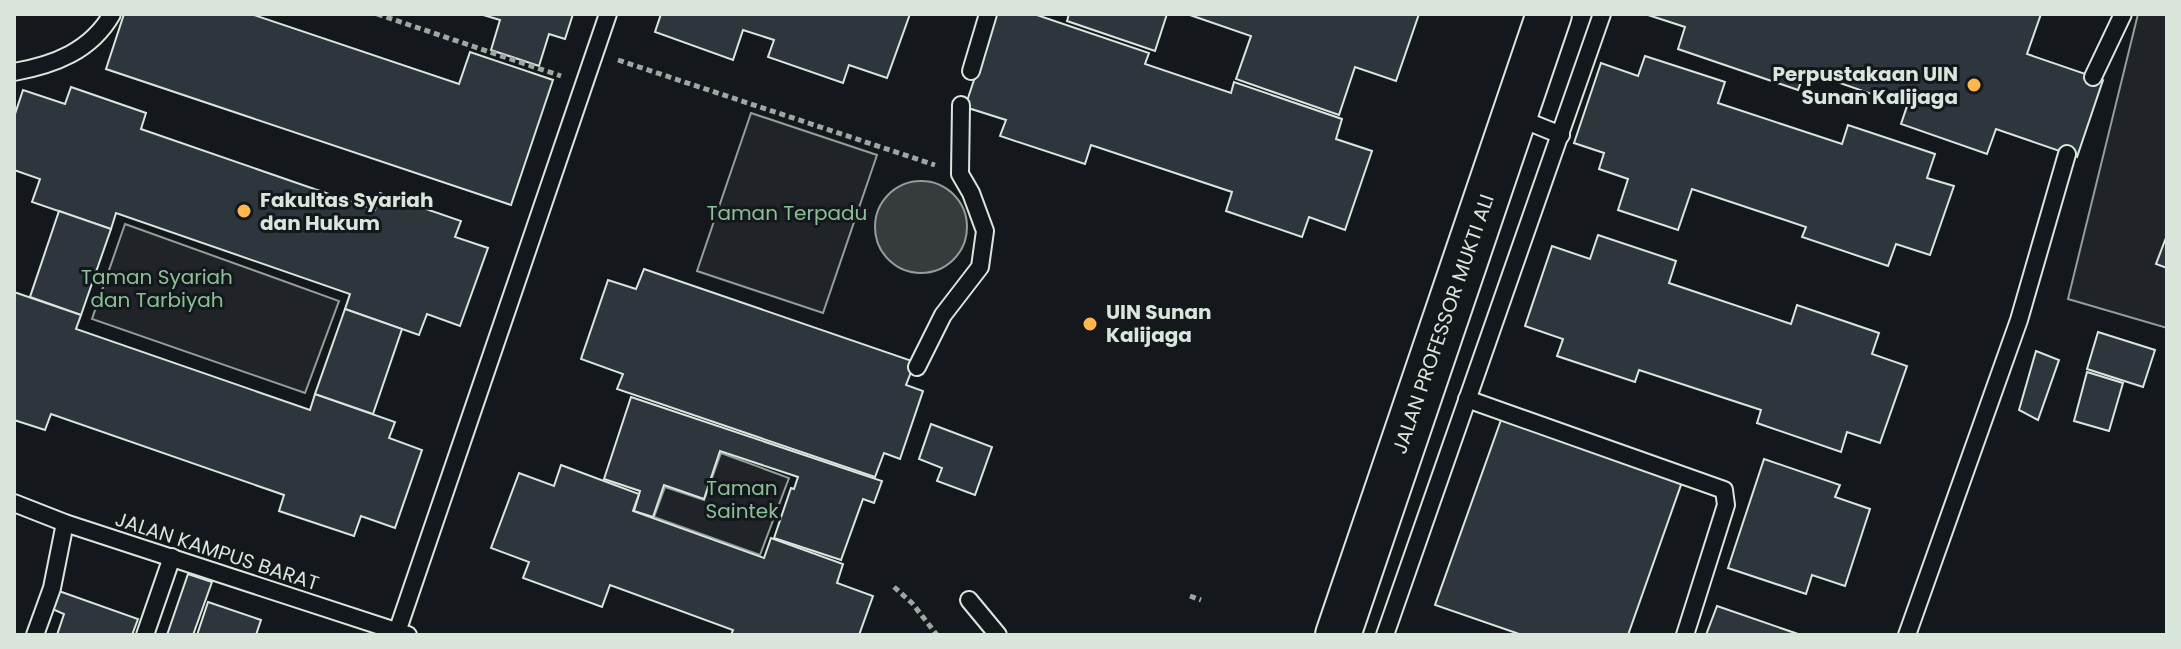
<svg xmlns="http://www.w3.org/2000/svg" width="2181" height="649" font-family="Poppins,sans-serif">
  <rect width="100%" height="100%" fill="#14181c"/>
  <g fill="#202428" stroke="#939e99" stroke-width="2">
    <polygon points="2138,14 2167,14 2167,328 2068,299"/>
    <polygon points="751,113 877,155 823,313 697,271"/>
    <polygon points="125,224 339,301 305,393 92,319"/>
    <polygon points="721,453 789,478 760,555 654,517 665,487 704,500"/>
  </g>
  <circle fill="#363b3e" stroke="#939e99" stroke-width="2" cx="921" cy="227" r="46"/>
  <g fill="#2c363c" stroke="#d8e6dc" stroke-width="2">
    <polygon points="124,14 251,14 459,84 470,52 553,80 511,205 106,69"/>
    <polygon points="480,14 573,14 565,39 549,34 539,66 491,50 500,20"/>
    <polygon points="661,14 910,14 887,78 849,65 843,83 768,57 774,40 743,30 733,60 655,32"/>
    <polygon points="996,14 1034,14 1149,53 1145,64 1231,93 1234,82 1342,119 1336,139 1372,151 1345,230 1309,217 1302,237 1226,211 1232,192 1091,145 1085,164 1000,136 1006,120 965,107"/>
    <polygon points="1069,14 1167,14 1155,51 1067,21"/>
    <polygon points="1187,14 1419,14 1396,81 1355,67 1339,115 1236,79 1251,36"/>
    <polygon points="1645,14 2041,14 2027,54 2103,80 2077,157 1996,129 1987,154 1901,124 1907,106 1805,71 1798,90 1678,49 1685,27"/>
    <polygon points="1645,56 1725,82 1718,103 1842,144 1848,125 1935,154 1927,178 1954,186 1930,255 1896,244 1888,266 1802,237 1806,227 1692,189 1678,230 1618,210 1628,179 1599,169 1604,153 1574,143 1601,63 1638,76"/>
    <polygon points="71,87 146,113 141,129 375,210 380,193 461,221 455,237 488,248 460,326 427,314 419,335 345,309 350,294 116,213 111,229 32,202 40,179 14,170 14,117 23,90 65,104"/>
    <polygon points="59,211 111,229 81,315 30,297"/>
    <polygon points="1598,235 1676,261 1669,283 1791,324 1797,305 1879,333 1872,354 1907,366 1880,443 1847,432 1841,452 1757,423 1761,410 1639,370 1635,382 1557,356 1563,339 1525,326 1552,246 1590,259"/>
    <polygon points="2167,235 2167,268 2156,264"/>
    <polygon points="644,269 915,362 906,385 923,391 900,459 884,453 875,477 617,389 623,374 581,359 608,280 636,289"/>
    <polygon points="14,292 81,315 76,329 310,410 315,394 395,422 389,438 422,450 395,528 361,516 354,536 279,511 284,495 51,414 45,430 14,420"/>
    <polygon points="345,309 402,329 373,414 315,394"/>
    <polygon points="2098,332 2155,350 2143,387 2087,369"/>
    <polygon points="2036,351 2059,360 2038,420 2019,410"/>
    <polygon points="2087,372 2123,383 2109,431 2074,421"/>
    <polygon points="631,397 882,481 874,503 863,499 841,560 774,538 791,488 794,489 798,477 720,451 704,499 664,485 653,517 634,511 640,491 604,479"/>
    <polygon points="1501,420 1682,482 1628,635 1522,635 1435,605"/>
    <polygon points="931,424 992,447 975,495 937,481 942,468 919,459"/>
    <polygon points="1764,459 1840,485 1835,497 1870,509 1845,586 1812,575 1806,594 1728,568"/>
    <polygon points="561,465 639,494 633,511 764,558 771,538 843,564 837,583 873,596 859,635 731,635 733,630 610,585 602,607 523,578 529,562 491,548 519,473 554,486"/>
    <polygon points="188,574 212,582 193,635 167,635"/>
    <polygon points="56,590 138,619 132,635 57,635 64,614 50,608"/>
    <polygon points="208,602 261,620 256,635 197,635"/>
    <polygon points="1717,606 1798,634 1797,635 1706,635"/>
  </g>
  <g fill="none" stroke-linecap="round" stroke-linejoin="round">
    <g stroke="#d8e6dc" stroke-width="20">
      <g id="service">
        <polyline points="971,71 988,14"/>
        <path d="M 14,72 C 54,65 91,51 112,14"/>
        <polyline points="2093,77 2123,14"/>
        <polyline points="1514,116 1561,135"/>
        <polyline points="917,367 943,315 980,267 985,231 971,193 960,174 961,105"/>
        <polyline points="1467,399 1724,490 1726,505 1685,635"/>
        <polyline points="14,503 65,523 408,635"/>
        <polyline points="969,600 998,635"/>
        <polyline points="35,635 52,588 65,523"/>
        <polyline points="145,635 172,557"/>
        <polyline points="396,635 608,14"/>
        <polyline points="1385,635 1602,14"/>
        <polyline points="1907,635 2019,320 2067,154"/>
      </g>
    </g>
    <g stroke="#d8e6dc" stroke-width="48">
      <polyline id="secondary" points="1338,635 1549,14"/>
    </g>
    <g stroke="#9da8a2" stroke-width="5" stroke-dasharray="6 4" stroke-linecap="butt">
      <polyline points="377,14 561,76"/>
      <polyline points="618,60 935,165"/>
      <polyline points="894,587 912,603 937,635"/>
      <polyline points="1190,596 1201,600"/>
    </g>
    <use href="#service" stroke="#14181c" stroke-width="16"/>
    <use href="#secondary" stroke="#14181c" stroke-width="44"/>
  </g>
  <g fill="#ffb74d" stroke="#14181c" stroke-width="3">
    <circle cx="1974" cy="85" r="8"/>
    <circle cx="244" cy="211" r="8"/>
    <circle cx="1090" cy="324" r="8"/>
  </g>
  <g text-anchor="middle" stroke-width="6" stroke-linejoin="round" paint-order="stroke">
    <g font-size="20" font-weight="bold" fill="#d8e6dc" stroke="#14181c" text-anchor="start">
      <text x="1958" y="81" text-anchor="end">Perpustakaan UIN<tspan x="1958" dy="23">Sunan Kalijaga</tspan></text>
      <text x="260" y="207">Fakultas Syariah<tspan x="260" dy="23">dan Hukum</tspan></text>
      <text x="1106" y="319">UIN Sunan<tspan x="1106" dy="23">Kalijaga</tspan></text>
    </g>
    <g font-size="20" fill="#8ac095" stroke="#14181c">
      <text x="787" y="220">Taman Terpadu</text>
      <text x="157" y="284">Taman Syariah<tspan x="157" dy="23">dan Tarbiyah</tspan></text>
      <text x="742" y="495">Taman<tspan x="742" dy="23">Saintek</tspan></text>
    </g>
    <g font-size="20" fill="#d8e6dc" stroke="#14181c">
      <text transform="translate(1443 324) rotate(-71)" y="7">JALAN PROFESSOR MUKTI ALI</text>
      <text transform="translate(217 551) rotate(18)" y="7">JALAN KAMPUS BARAT</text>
    </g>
  </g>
  <rect width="2181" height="649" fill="none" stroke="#d8e6dc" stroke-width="32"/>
</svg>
